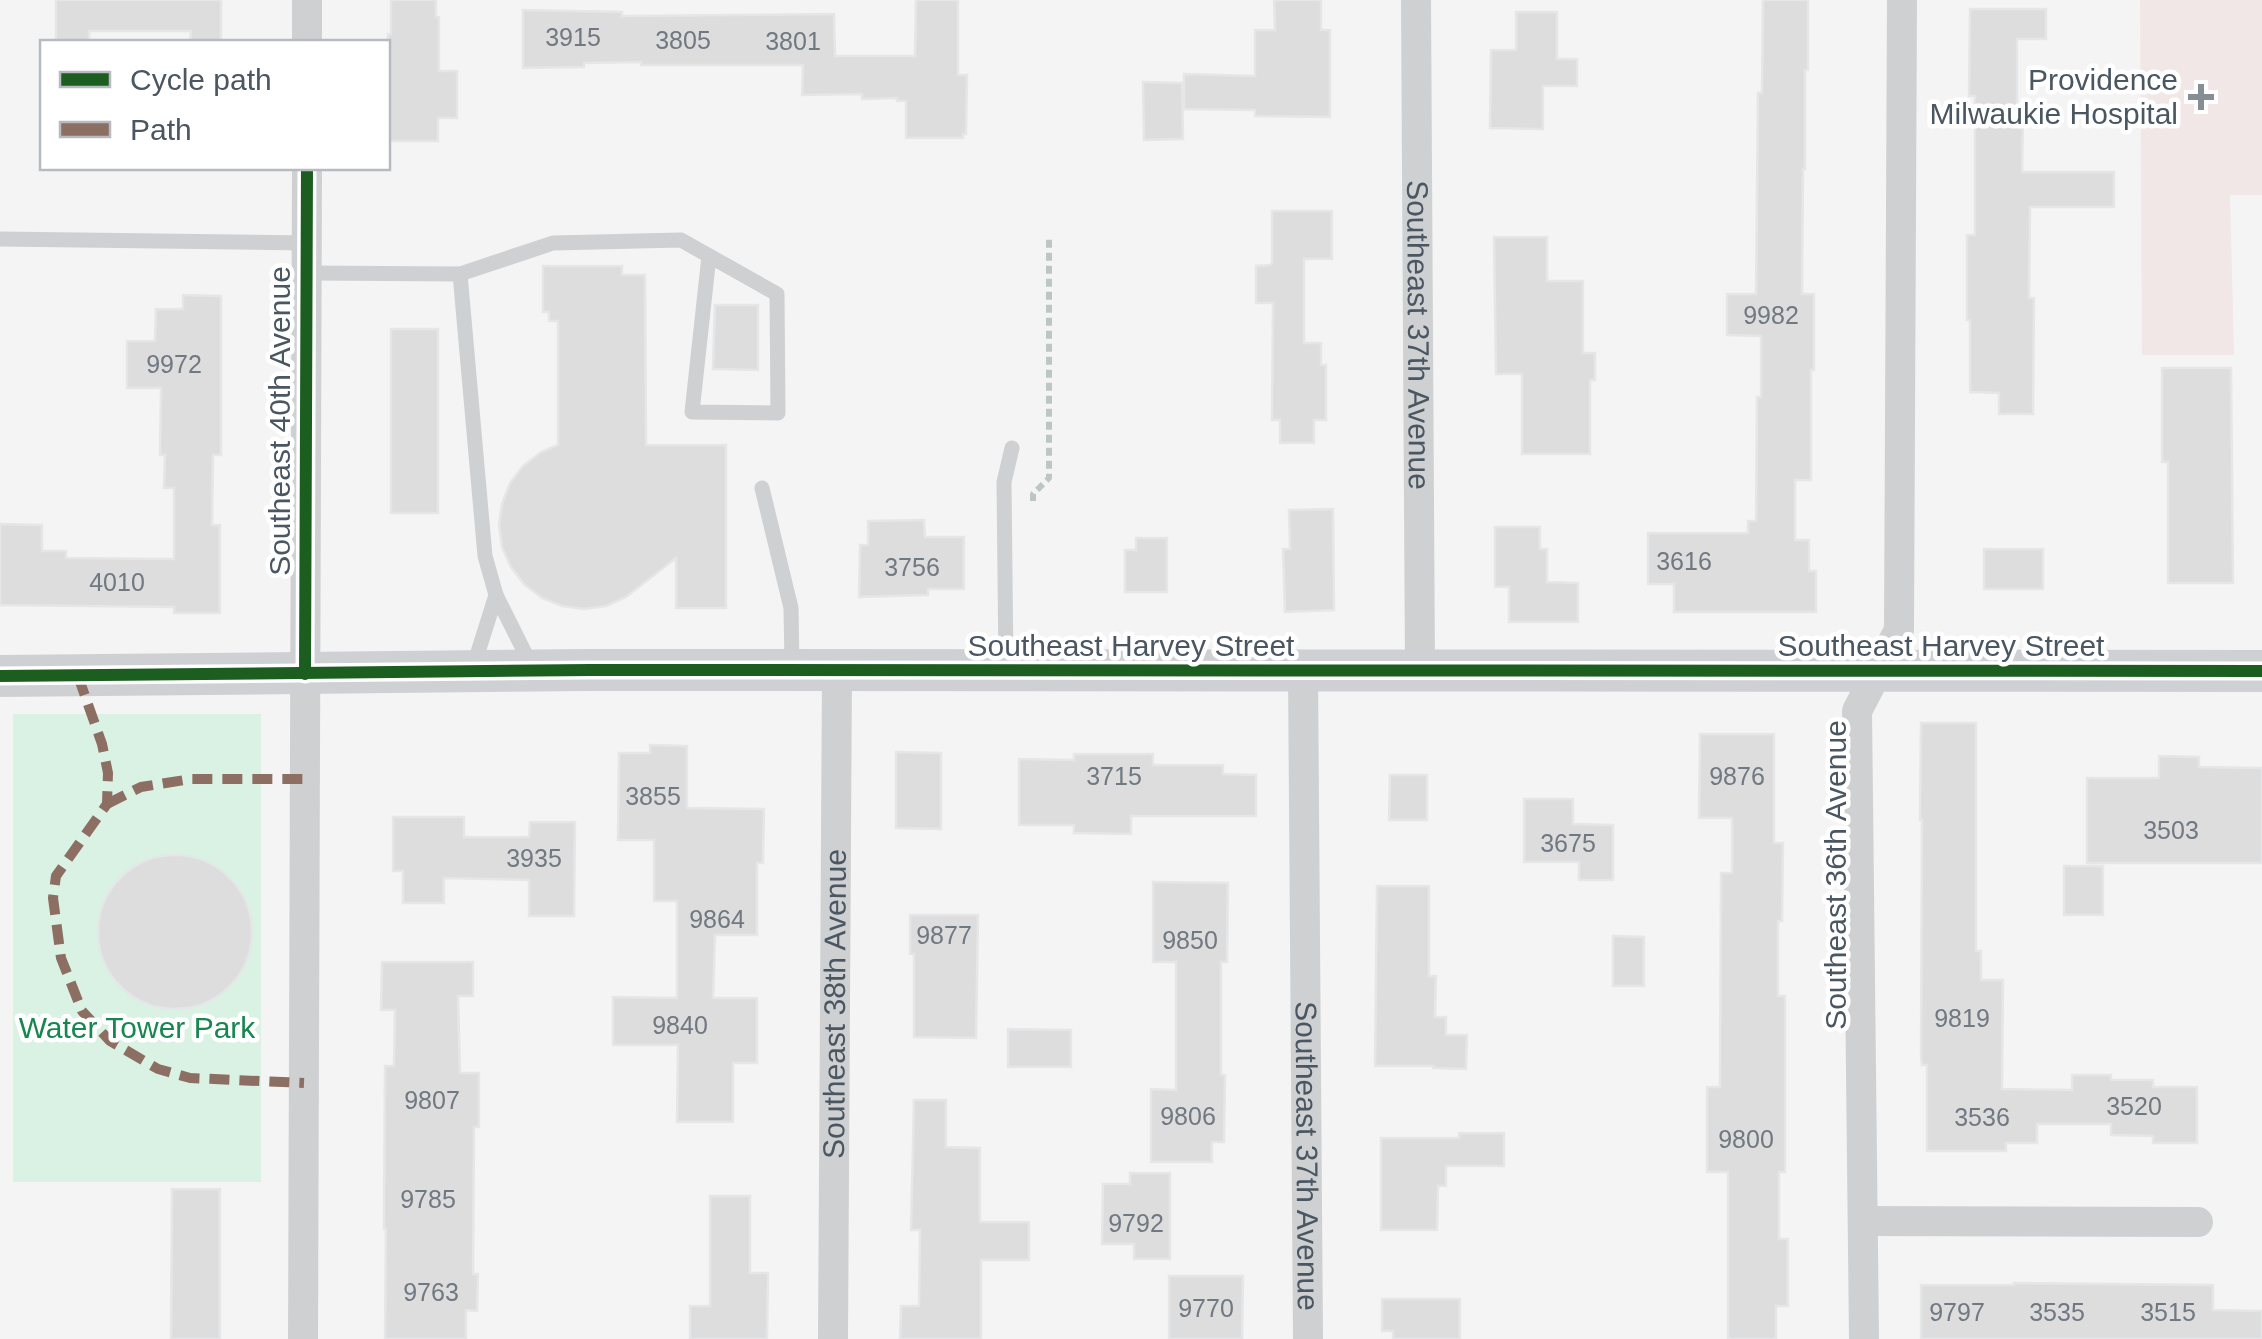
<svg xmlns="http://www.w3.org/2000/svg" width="2262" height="1339" font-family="Arial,sans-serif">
  <rect width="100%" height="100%" fill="#f4f4f4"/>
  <polygon fill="#f1e7e6" points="2140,0 2262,0 2262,195 2230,195 2234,355 2142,355"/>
  <rect fill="#d9f2e3" x="13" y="714" width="248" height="468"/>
  <g fill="#ddddde" stroke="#e5e6e7" stroke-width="2.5">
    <polygon points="56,0 221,0 221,42 190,42 191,31 89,31 89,42 56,42"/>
    <polygon points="391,0 436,0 436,17 439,17 439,71 457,71 457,118 438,118 438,141 388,141 388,34 391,34"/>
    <polygon points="916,0 958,0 958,75 967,75 966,134 963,134 963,138 906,138 906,101 897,101 897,98 862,99 862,94 802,95 803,65 641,65 641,62 584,63 584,67 523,68 523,10 622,12 622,16 834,14 835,56 915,56"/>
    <polygon points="1274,0 1321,0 1321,30 1330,30 1330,117 1255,116 1255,110 1184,109 1184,74 1255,76 1255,30 1275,30"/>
    <polygon points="1763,0 1808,0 1808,70 1805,70 1805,169 1803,169 1802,294 1814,294 1814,370 1811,370 1811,480 1795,480 1795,540 1809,540 1809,571 1816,571 1816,612 1674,612 1674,584 1648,584 1648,533 1748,533 1748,521 1756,521 1757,397 1761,397 1761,336 1727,335 1727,294 1756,294 1758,93 1762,93"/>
    <polygon points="1970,9 2046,9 2046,39 2017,39 2017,118 2023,118 2022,172 2114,172 2114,207 2030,207 2029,298 2034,298 2033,414 1999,414 1999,393 1970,392 1970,320 1967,320 1967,235 1975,235 1975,96 1969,96"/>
    <polygon points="1516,12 1557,12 1557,59 1577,59 1577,86 1543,86 1543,129 1490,128 1491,50 1516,50"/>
    <polygon points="1143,82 1182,83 1183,139 1144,140"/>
    <polygon points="1272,211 1332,211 1332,259 1304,259 1304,343 1321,343 1321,365 1326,365 1326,420 1314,420 1314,443 1280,443 1280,420 1272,420 1273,303 1256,303 1256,266 1270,265 1272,263"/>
    <polygon points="1494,237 1547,237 1547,281 1583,281 1583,353 1595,353 1595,380 1590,380 1590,454 1522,454 1522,374 1496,374"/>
    <polygon points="543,266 622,266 622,275 645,275 646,445 726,445 726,608 676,608 676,558 626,597 606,606 584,609 562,606 542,598 524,584 511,567 502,547 499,525 502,504 510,483 523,466 541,452 558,445 558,321 549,321 549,312 543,312"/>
    <polygon points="183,295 221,296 221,455 213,455 212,525 220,525 220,613 174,613 174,607 0,605 0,524 42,525 42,551 66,551 66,558 174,559 174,488 164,488 165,455 160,455 161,388 127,388 127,341 155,341 156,309 183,309"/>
    <polygon points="715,305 758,305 758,370 713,369"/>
    <rect x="391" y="329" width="47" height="184"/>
    <polygon points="2162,368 2231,368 2233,583 2168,583 2168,462 2162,462"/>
    <polygon points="1333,509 1334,610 1285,612 1283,549 1290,549 1289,510"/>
    <polygon points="924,520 925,537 964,537 964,589 928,589 928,595 859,597 860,545 868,545 868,521"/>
    <polygon points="1495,527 1540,527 1540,549 1547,549 1547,582 1578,583 1578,622 1509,622 1509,587 1495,587"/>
    <polygon points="1136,538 1167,538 1167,592 1125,592 1125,550 1136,550"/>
    <rect x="1984" y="549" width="59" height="40"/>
    <polygon points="1921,723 1976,723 1976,951 1981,951 1981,980 2003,980 2002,1089 2072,1090 2072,1075 2111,1075 2111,1080 2153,1080 2153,1087 2197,1087 2197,1143 2153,1143 2153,1136 2111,1135 2111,1124 2037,1124 2037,1143 2006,1143 2006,1151 1927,1151 1927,1065 1922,1065 1921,1056 1922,820 1920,820"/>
    <polygon points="1700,734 1774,734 1774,843 1783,843 1782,921 1778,921 1778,996 1785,996 1785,1172 1779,1172 1779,1239 1788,1239 1788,1306 1776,1306 1776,1339 1728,1339 1728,1172 1707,1172 1707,1087 1720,1087 1721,873 1732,873 1732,818 1699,818"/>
    <polygon points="650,745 687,746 687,808 764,809 763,863 757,863 757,935 715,935 713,998 757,998 757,1063 733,1063 733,1122 677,1122 678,1045 613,1045 613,997 677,998 677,901 654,901 654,840 618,840 619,753 650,753"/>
    <polygon points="896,752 941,753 941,829 896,828"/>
    <polygon points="1074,754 1153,754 1153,765 1223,765 1223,774 1256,775 1256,816 1131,816 1131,834 1074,833 1074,825 1019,825 1019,759 1074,760"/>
    <polygon points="2159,756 2199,757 2199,767 2262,768 2262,863 2087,863 2087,778 2159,778"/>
    <polygon points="1390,775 1427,775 1427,820 1389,820"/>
    <polygon points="1524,799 1573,799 1573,824 1613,825 1613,880 1579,880 1579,862 1524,862"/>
    <polygon points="393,817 464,817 464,837 529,837 530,822 575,822 574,916 529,916 529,880 444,878 444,903 403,903 403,871 393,871"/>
    <circle cx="175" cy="932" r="77"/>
    <rect x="2064" y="866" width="39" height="49"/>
    <polygon points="1153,882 1228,883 1227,962 1221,962 1221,1075 1225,1075 1224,1142 1212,1142 1212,1162 1151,1162 1151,1089 1176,1090 1176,962 1153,962"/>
    <polygon points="1377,886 1429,886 1429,976 1436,976 1435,1017 1446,1017 1446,1035 1467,1035 1466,1069 1433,1068 1433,1066 1375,1066"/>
    <polygon points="910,915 978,915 976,1038 914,1037 914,954 910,954"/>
    <polygon points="1613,936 1644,937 1644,986 1613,986"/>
    <polygon points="382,962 473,962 473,996 458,996 460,1073 479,1073 479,1127 474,1127 473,1274 478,1274 477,1311 466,1310 466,1339 385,1339 386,1229 384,1229 385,1066 394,1066 395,1010 381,1010"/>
    <polygon points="1008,1029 1071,1030 1071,1067 1008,1067"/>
    <polygon points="914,1100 946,1100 946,1147 980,1148 980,1222 1029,1222 1029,1260 981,1260 981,1339 900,1339 901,1306 919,1306 920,1230 911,1230"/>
    <polygon points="1459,1133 1504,1133 1504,1166 1446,1166 1446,1186 1438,1186 1437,1230 1381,1230 1381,1138 1459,1138"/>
    <polygon points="1130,1173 1170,1173 1170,1259 1134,1259 1134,1244 1102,1244 1103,1184 1130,1184"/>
    <polygon points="172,1189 220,1189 220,1339 171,1339"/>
    <polygon points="710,1196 750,1196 750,1273 768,1273 767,1339 690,1339 690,1306 710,1306"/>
    <polygon points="1169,1276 1243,1276 1242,1339 1169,1339"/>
    <polygon points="2014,1283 2213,1285 2213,1310 2262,1311 2262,1339 1921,1339 1921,1285 2014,1285"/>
    <polygon points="1382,1299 1460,1299 1460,1339 1393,1339 1393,1331 1382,1331"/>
  </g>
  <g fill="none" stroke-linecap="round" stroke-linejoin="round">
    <polyline stroke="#bcc7c4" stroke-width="6" stroke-dasharray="8 5" stroke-linecap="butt" points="1033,501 1033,494 1049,478 1049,239"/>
    <g stroke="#ced0d2" stroke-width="15">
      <polyline points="0,239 306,243"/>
      <polyline points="305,273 460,274 485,556 496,595"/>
      <polyline points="460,274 553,243 681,240 777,294 778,413 692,412 709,256"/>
      <polyline points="762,488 791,608 792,665"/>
      <polyline points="1006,667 1004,482 1012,448"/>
      <polyline points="473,668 496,595 532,667"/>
    </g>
    <g stroke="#ced0d2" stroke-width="30">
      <path id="s1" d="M 1416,0 L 1420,671"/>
      <polyline points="307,42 307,0"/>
      <path id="s2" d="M 1303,671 L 1308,1339"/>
      <polyline points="1863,1221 2198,1222"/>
      <polyline points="303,1339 307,168"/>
      <path id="s3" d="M 833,1339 L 837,670"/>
      <polyline points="1864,1339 1857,711 1899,630 1902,0"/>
    </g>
    <polyline stroke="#ced0d4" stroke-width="42" points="0,676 590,670 2262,671"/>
    <g stroke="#8d6e63" stroke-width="10" stroke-dasharray="20 10" stroke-linecap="butt">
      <polyline points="78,676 102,744 108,773 107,804 56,876 53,898 61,958 82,1011 110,1041 158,1069 190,1078 304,1083"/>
      <polyline points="107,804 141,787 191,779 304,779"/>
    </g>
    <g stroke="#fff" stroke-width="19">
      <g id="cycleway">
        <polyline points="305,674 307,168"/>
        <polyline points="0,676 590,670 2262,671"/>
      </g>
    </g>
    <use href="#cycleway" stroke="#1b5e20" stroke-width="12"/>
  </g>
  <path fill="#868d94" stroke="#fff" stroke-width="4" d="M2196 82h10v10h10v10h-10v10h-10v-10h-10v-10h10z"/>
  <g text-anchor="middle" stroke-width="9" stroke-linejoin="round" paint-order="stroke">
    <g font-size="25" fill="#707881">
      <text x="573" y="46">3915</text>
      <text x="683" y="49">3805</text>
      <text x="793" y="50">3801</text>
      <text x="1771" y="324">9982</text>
      <text x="174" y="373">9972</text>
      <text x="1684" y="570">3616</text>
      <text x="912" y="576">3756</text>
      <text x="117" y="591">4010</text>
      <text x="1114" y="785">3715</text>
      <text x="1737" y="785">9876</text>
      <text x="653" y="805">3855</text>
      <text x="2171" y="839">3503</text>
      <text x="1568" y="852">3675</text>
      <text x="534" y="867">3935</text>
      <text x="717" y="928">9864</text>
      <text x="944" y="944">9877</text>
      <text x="1190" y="949">9850</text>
      <text x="1962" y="1027">9819</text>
      <text x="680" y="1034">9840</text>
      <text x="432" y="1109">9807</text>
      <text x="2134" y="1115">3520</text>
      <text x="1188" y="1125">9806</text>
      <text x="1982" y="1126">3536</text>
      <text x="1746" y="1148">9800</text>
      <text x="428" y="1208">9785</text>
      <text x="1136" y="1232">9792</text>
      <text x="431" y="1301">9763</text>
      <text x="1206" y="1317">9770</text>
      <text x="1957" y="1321">9797</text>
      <text x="2057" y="1321">3535</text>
      <text x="2168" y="1321">3515</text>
    </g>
    <g font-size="30" fill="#4a5661" stroke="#fff" text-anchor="end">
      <text x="2178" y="90">Providence<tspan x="2178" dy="34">Milwaukie Hospital</tspan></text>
    </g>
    <g font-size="30" fill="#4a5661" stroke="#fff">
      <text dy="10" stroke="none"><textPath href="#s1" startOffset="335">Southeast 37th Avenue</textPath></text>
      <text transform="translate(280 421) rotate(-90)" y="10">Southeast 40th Avenue</text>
      <text x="1131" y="656">Southeast Harvey Street</text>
      <text x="1941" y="656">Southeast Harvey Street</text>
      <text transform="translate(1836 875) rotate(-90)" y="10">Southeast 36th Avenue</text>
      <text dy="10" stroke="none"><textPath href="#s3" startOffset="335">Southeast 38th Avenue</textPath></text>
      <text dy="10" stroke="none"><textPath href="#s2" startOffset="485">Southeast 37th Avenue</textPath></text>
    </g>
    <g font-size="30" fill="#17864f" stroke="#fff">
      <text x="137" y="1038">Water Tower Park</text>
    </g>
  </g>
  <rect x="40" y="40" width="350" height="130" fill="#ffffff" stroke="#b7bbc0" stroke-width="2.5"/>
  <rect x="60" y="72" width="50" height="15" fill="#1b5e20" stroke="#b7bbc0" stroke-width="2.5"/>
  <text x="130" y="90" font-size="30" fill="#4a5661">Cycle path</text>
  <rect x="60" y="122" width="50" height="15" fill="#8d6e63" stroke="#b7bbc0" stroke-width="2.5"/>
  <text x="130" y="140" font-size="30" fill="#4a5661">Path</text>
</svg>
